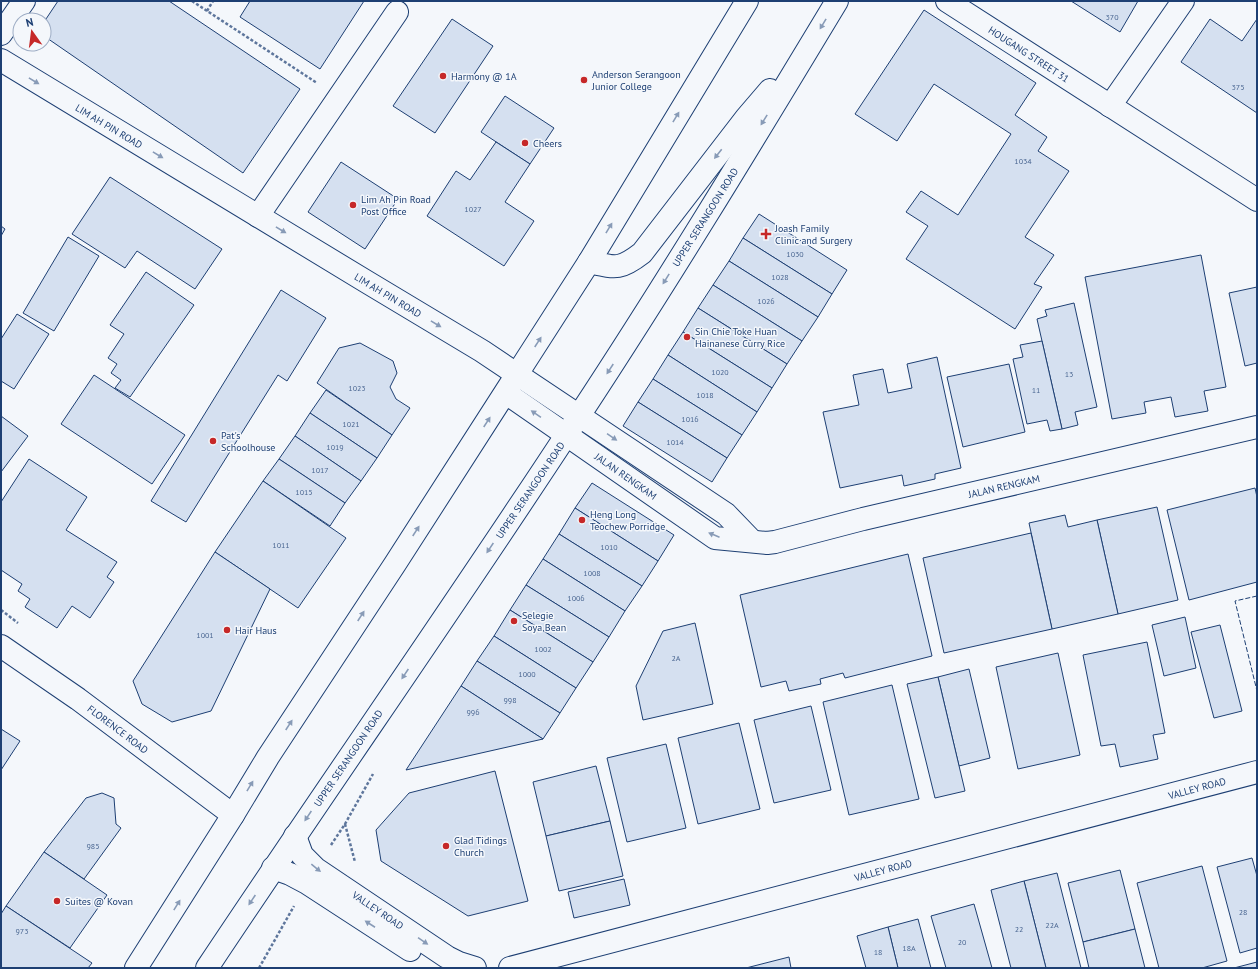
<svg xmlns="http://www.w3.org/2000/svg" width="1258" height="969" font-family="'PT Sans',sans-serif">
  <rect width="100%" height="100%" fill="#f4f7fb"/>
  <g fill="#d5e0f0" stroke="#1d3f73">
    <polygon points="58,1 169,1 300,89 243,173 44,36 44,22"/>
    <polygon points="250,1 364,1 320,69 240,17"/>
    <polygon points="1071,1 1138,1 1120,32"/>
    <polygon points="924,10 1036,83 1015,115 1047,137 1038,151 1069,171 1025,237 1054,255 1034,284 1042,287 1015,329 906,259 928,226 906,212 921,191 958,215 1011,134 934,84 897,141 855,114"/>
    <polygon points="452,19 493,46 435,133 393,106"/>
    <polygon points="1210,19 1242,41 1257,19 1257,113 1181,62"/>
    <polygon points="505,96 554,128 530,164 481,132"/>
    <polygon points="496,142 530,164 505,202 534,221 504,266 427,216 456,171 470,180"/>
    <polygon points="341,162 398,199 365,249 308,212"/>
    <polygon points="110,177 222,249 195,289 137,251 125,268 72,234"/>
    <polygon points="759,214 847,270 832,294 743,238"/>
    <polygon points="1,226 5,229 1,236"/>
    <polygon points="68,237 99,256 54,331 23,313"/>
    <polygon points="743,238 832,294 818,317 729,261"/>
    <polygon points="1201,255 1226,387 1204,391 1208,411 1175,417 1171,397 1144,402 1146,413 1112,419 1085,277"/>
    <polygon points="729,261 818,317 802,341 713,285"/>
    <polygon points="146,272 194,305 130,397 115,388 121,380 111,373 117,364 108,358 124,334 110,325"/>
    <polygon points="713,285 802,341 787,364 698,308"/>
    <polygon points="1257,287 1257,363 1245,366 1229,293"/>
    <polygon points="281,290 326,318 287,381 278,375 186,522 151,501"/>
    <polygon points="1074,303 1097,407 1075,412 1078,425 1062,429 1037,319 1047,316 1045,310"/>
    <polygon points="698,308 787,364 772,388 683,332"/>
    <polygon points="17,314 49,334 14,389 1,381 1,339"/>
    <polygon points="683,332 772,388 757,412 668,355"/>
    <polygon points="1042,341 1062,429 1050,431 1047,420 1027,424 1013,359 1023,357 1020,345"/>
    <polygon points="360,343 393,361 397,373 390,387 396,399 410,408 392,435 317,383 339,348"/>
    <polygon points="668,355 757,412 742,435 653,379"/>
    <polygon points="937,357 961,468 935,474 935,479 904,486 902,475 840,488 823,412 859,405 853,375 883,369 888,393 912,388 907,364"/>
    <polygon points="1009,364 1025,432 963,447 947,377"/>
    <polygon points="94,375 185,435 152,484 61,424"/>
    <polygon points="653,379 742,435 727,458 638,402"/>
    <polygon points="326,390 392,435 377,458 310,413"/>
    <polygon points="638,402 727,458 712,482 623,426"/>
    <polygon points="310,413 377,458 361,481 295,436"/>
    <polygon points="1,416 28,436 1,472"/>
    <polygon points="295,436 361,481 345,503 279,459"/>
    <polygon points="29,459 87,497 66,530 117,562 107,577 114,582 90,618 72,606 57,628 25,607 30,599 18,591 22,584 1,570 1,502"/>
    <polygon points="279,459 345,503 330,526 263,481"/>
    <polygon points="263,481 346,538 298,608 215,552"/>
    <polygon points="592,483 674,535 658,561 575,508"/>
    <polygon points="1255,488 1257,497 1257,582 1189,600 1167,510"/>
    <polygon points="1157,507 1178,600 1118,614 1097,520"/>
    <polygon points="575,508 658,561 642,586 559,534"/>
    <polygon points="1065,515 1068,527 1097,520 1118,614 1052,629 1029,523"/>
    <polygon points="1031,533 1052,629 944,653 923,558"/>
    <polygon points="559,534 642,586 625,611 543,559"/>
    <polygon points="215,552 270,589 211,711 172,722 142,704 133,681"/>
    <polygon points="908,554 932,656 845,678 843,673 820,679 821,684 789,691 786,681 761,687 740,595"/>
    <polygon points="543,559 625,611 609,637 526,585"/>
    <polygon points="526,585 609,637 593,662 510,610"/>
    <polygon points="510,610 593,662 576,688 494,636"/>
    <polygon points="1185,617 1196,668 1164,676 1152,625"/>
    <polygon points="695,623 713,704 643,720 636,686 663,631"/>
    <polygon points="1220,625 1242,711 1214,718 1191,632"/>
    <polygon points="494,636 576,688 560,713 477,661"/>
    <polygon points="1147,642 1165,733 1153,735 1158,759 1120,767 1115,744 1101,746 1083,655"/>
    <polygon points="1058,653 1080,755 1018,769 996,667"/>
    <polygon points="477,661 560,713 543,739 461,686"/>
    <polygon points="969,669 990,758 959,766 938,677"/>
    <polygon points="938,677 965,791 935,798 907,684"/>
    <polygon points="892,685 919,799 849,815 823,702"/>
    <polygon points="461,686 543,739 406,770"/>
    <polygon points="811,706 831,790 774,803 754,720"/>
    <polygon points="739,723 760,809 698,824 678,738"/>
    <polygon points="1,729 20,741 1,770"/>
    <polygon points="666,744 686,828 627,842 607,758"/>
    <polygon points="596,766 610,821 546,836 533,782"/>
    <polygon points="495,771 528,901 468,916 381,861 376,830 409,793"/>
    <polygon points="102,793 114,798 116,824 121,828 84,879 44,852 86,798"/>
    <polygon points="610,821 623,876 559,891 546,836"/>
    <polygon points="44,852 107,895 70,948 6,906"/>
    <polygon points="1252,858 1257,876 1257,948 1240,953 1217,867"/>
    <polygon points="1202,866 1227,961 1202,968 1159,968 1137,883"/>
    <polygon points="1120,870 1135,929 1083,942 1068,883"/>
    <polygon points="1057,873 1081,968 1046,968 1024,881"/>
    <polygon points="624,879 630,905 574,918 568,892"/>
    <polygon points="1024,881 1046,968 1011,968 991,890"/>
    <polygon points="974,904 992,968 946,968 931,916"/>
    <polygon points="6,906 92,963 88,968 1,968 1,914"/>
    <polygon points="918,919 931,968 898,968 888,927"/>
    <polygon points="888,927 898,968 866,968 857,936"/>
    <polygon points="1135,929 1145,968 1089,968 1083,942"/>
    <polygon points="789,957 791,968 746,968"/>
    <polygon points="1257,962 1257,968 1234,968"/>
  </g>
  <g fill="none" stroke-linecap="round" stroke-linejoin="round">
    <g stroke="#1d3f73" stroke-width="24">
      <g id="minor">
        <polyline points="947,1 1257,200"/>
        <polyline points="1,34 24,1"/>
        <polyline points="1,60 367,282 482,351 726,514 752,541"/>
        <polyline points="1110,106 1183,1"/>
        <polyline points="258,216 397,12"/>
        <polyline points="506,393 715,538 767,543 775,542 863,519 1257,427"/>
        <polyline points="1,646 78,699 233,815"/>
        <polyline points="295,836 302,855 316,869 447,957 459,963 475,968"/>
        <polyline points="273,868 290,874 307,883 410,950"/>
        <polyline points="510,968 1257,772"/>
      </g>
    </g>
    <g stroke="#1d3f73" stroke-width="24">
      <g id="primary">
        <path d="M 589,262 C 616,268 620,270 642,253 L 746,118 L 770,90"/>
        <polyline points="136,968 233,815 268,757 395,564 589,262 747,1"/>
        <path d="M 207,968 C 326,789 449,614 567,434 C 661,292 749,147 837,1"/>
      </g>
    </g>
    <g stroke="#5e769c" stroke-width="2.5" stroke-dasharray="3 2" stroke-linecap="butt">
      <polyline points="192,1 317,83"/>
      <polyline points="207,11 213,1"/>
      <polyline points="1,610 18,623"/>
      <polyline points="345,824 355,862"/>
      <polyline points="331,845 345,824 373,774"/>
      <polyline points="259,968 294,906"/>
    </g>
    <use href="#minor" stroke="#f4f7fb" stroke-width="22"/>
    <use href="#primary" stroke="#f4f7fb" stroke-width="22"/>
    <polyline stroke="#1d3f73" stroke-width="1" stroke-dasharray="5 2" stroke-linecap="butt" points="1257,596 1235,601 1257,691"/>
  </g>
  <defs><path id="oneway-solid" d="M-6-.8H1V-3.2L6.5 0L1 3.2V.8H-6Z"/></defs>
  <g fill="#889bb7">
    <use href="#oneway-solid" transform="translate(823 24) rotate(121)"/>
    <use href="#oneway-solid" transform="translate(34 81) rotate(31)"/>
    <use href="#oneway-solid" transform="translate(676 117) rotate(-59)"/>
    <use href="#oneway-solid" transform="translate(764 120) rotate(122)"/>
    <use href="#oneway-solid" transform="translate(718 154) rotate(128)"/>
    <use href="#oneway-solid" transform="translate(158 155) rotate(31)"/>
    <use href="#oneway-solid" transform="translate(609 228) rotate(-59)"/>
    <use href="#oneway-solid" transform="translate(281 230) rotate(31)"/>
    <use href="#oneway-solid" transform="translate(666 279) rotate(122)"/>
    <use href="#oneway-solid" transform="translate(436 324) rotate(31)"/>
    <use href="#oneway-solid" transform="translate(538 342) rotate(-57)"/>
    <use href="#oneway-solid" transform="translate(610 369) rotate(123)"/>
    <use href="#oneway-solid" transform="translate(536 414) rotate(-146)"/>
    <use href="#oneway-solid" transform="translate(487 422) rotate(-57)"/>
    <use href="#oneway-solid" transform="translate(612 437) rotate(34)"/>
    <use href="#oneway-solid" transform="translate(416 531) rotate(-57)"/>
    <use href="#oneway-solid" transform="translate(714 535) rotate(-157)"/>
    <use href="#oneway-solid" transform="translate(490 548) rotate(124)"/>
    <use href="#oneway-solid" transform="translate(361 616) rotate(-57)"/>
    <use href="#oneway-solid" transform="translate(405 674) rotate(124)"/>
    <use href="#oneway-solid" transform="translate(289 725) rotate(-57)"/>
    <use href="#oneway-solid" transform="translate(250 786) rotate(-59)"/>
    <use href="#oneway-solid" transform="translate(308 816) rotate(124)"/>
    <use href="#oneway-solid" transform="translate(316 868) rotate(39)"/>
    <use href="#oneway-solid" transform="translate(252 900) rotate(124)"/>
    <use href="#oneway-solid" transform="translate(177 905) rotate(-58)"/>
    <use href="#oneway-solid" transform="translate(370 924) rotate(-147)"/>
    <use href="#oneway-solid" transform="translate(423 941) rotate(34)"/>
  </g>
  <g fill="#c62828" stroke="#f4f7fb" stroke-width="1.5">
    <circle cx="443" cy="76" r="4"/>
    <circle cx="584" cy="80" r="4"/>
    <circle cx="525" cy="143" r="4"/>
    <circle cx="353" cy="205" r="4"/>
    <path d="M764 228h4v4h4v4h-4v4h-4v-4h-4v-4h4z"/>
    <circle cx="687" cy="337" r="4"/>
    <circle cx="213" cy="441" r="4"/>
    <circle cx="582" cy="520" r="4"/>
    <circle cx="514" cy="621" r="4"/>
    <circle cx="227" cy="630" r="4"/>
    <circle cx="446" cy="846" r="4"/>
    <circle cx="57" cy="901" r="4"/>
  </g>
  <g text-anchor="middle" stroke-width="3" stroke-linejoin="round" paint-order="stroke">
    <g font-size="8" fill="#4b6792">
      <text x="1112" y="20">370</text>
      <text x="1238" y="90">375</text>
      <text x="1023" y="164">1034</text>
      <text x="473" y="212">1027</text>
      <text x="795" y="257">1030</text>
      <text x="780" y="280">1028</text>
      <text x="766" y="304">1026</text>
      <text x="720" y="375">1020</text>
      <text x="1069" y="377">13</text>
      <text x="357" y="391">1023</text>
      <text x="1036" y="393">11</text>
      <text x="705" y="398">1018</text>
      <text x="690" y="422">1016</text>
      <text x="351" y="427">1021</text>
      <text x="675" y="445">1014</text>
      <text x="335" y="450">1019</text>
      <text x="320" y="473">1017</text>
      <text x="304" y="495">1015</text>
      <text x="281" y="548">1011</text>
      <text x="609" y="550">1010</text>
      <text x="592" y="576">1008</text>
      <text x="576" y="601">1006</text>
      <text x="205" y="638">1001</text>
      <text x="543" y="652">1002</text>
      <text x="676" y="661">2A</text>
      <text x="527" y="677">1000</text>
      <text x="510" y="703">998</text>
      <text x="473" y="715">996</text>
      <text x="93" y="849">985</text>
      <text x="1243" y="915">28</text>
      <text x="1052" y="928">22A</text>
      <text x="1019" y="932">22</text>
      <text x="22" y="934">973</text>
      <text x="962" y="945">20</text>
      <text x="909" y="951">18A</text>
      <text x="878" y="955">18</text>
    </g>
    <g font-size="10" fill="#1d3f73" stroke="#f4f7fb">
      <text transform="translate(1029 54) rotate(33)" y="4">HOUGANG STREET 31</text>
      <text transform="translate(109 126) rotate(31)" y="4">LIM AH PIN ROAD</text>
      <text transform="translate(705 217) rotate(-58)" y="4">UPPER SERANGOON ROAD</text>
      <text transform="translate(388 295) rotate(31)" y="4">LIM AH PIN ROAD</text>
      <text transform="translate(626 476) rotate(35)" y="4">JALAN RENGKAM</text>
      <text transform="translate(1004 486) rotate(-13)" y="4">JALAN RENGKAM</text>
      <text transform="translate(530 490) rotate(-56)" y="4">UPPER SERANGOON ROAD</text>
      <text transform="translate(118 729) rotate(37)" y="4">FLORENCE ROAD</text>
      <text transform="translate(348 758) rotate(-56)" y="4">UPPER SERANGOON ROAD</text>
      <text transform="translate(1197 788) rotate(-15)" y="4">VALLEY ROAD</text>
      <text transform="translate(883 870) rotate(-15)" y="4">VALLEY ROAD</text>
      <text transform="translate(378 910) rotate(34)" y="4">VALLEY ROAD</text>
    </g>
    <g font-size="10" fill="#1d3f73" stroke="#f4f7fb" text-anchor="start">
      <text x="592" y="78">Anderson Serangoon<tspan x="592" dy="12">Junior College</tspan></text>
      <text x="451" y="80">Harmony @ 1A</text>
      <text x="533" y="147">Cheers</text>
      <text x="361" y="203">Lim Ah Pin Road<tspan x="361" dy="12">Post Office</tspan></text>
      <text x="775" y="232">Joash Family<tspan x="775" dy="12">Clinic and Surgery</tspan></text>
      <text x="695" y="335">Sin Chie Toke Huan<tspan x="695" dy="12">Hainanese Curry Rice</tspan></text>
      <text x="221" y="439">Pat's<tspan x="221" dy="12">Schoolhouse</tspan></text>
      <text x="590" y="518">Heng Long<tspan x="590" dy="12">Teochew Porridge</tspan></text>
      <text x="522" y="619">Selegie<tspan x="522" dy="12">Soya Bean</tspan></text>
      <text x="235" y="634">Hair Haus</text>
      <text x="454" y="844">Glad Tidings<tspan x="454" dy="12">Church</tspan></text>
      <text x="65" y="905">Suites @ Kovan</text>
    </g>
  </g>
  <rect width="1258" height="969" fill="none" stroke="#1d3f73" stroke-width="4"/>
  <g transform="translate(32 32) rotate(346)"><circle r="19" fill="#f4f7fb" stroke="#9eadc5"/>
  <path d="M0-3L7 15L0 10L-7 15Z" fill="#c62828"/>
  <text y="-6" font-size="11" font-weight="bold" text-anchor="middle" fill="#1d3f73">N</text>
  </g>
</svg>
